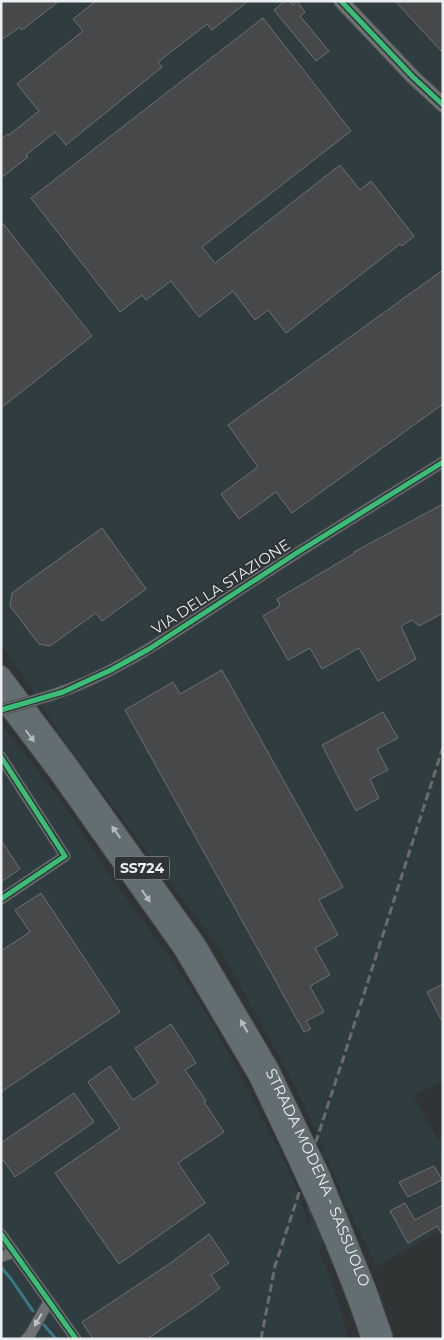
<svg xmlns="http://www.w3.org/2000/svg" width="444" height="1340" font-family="Montserrat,sans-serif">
  <rect width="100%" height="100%" fill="#313435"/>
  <g fill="#303d40">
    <polygon points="1,1 443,1 443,1081 413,1096 443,1148 443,1229 376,1266 345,1200 328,1159 321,1155 324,1149 292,1080 218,946 62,738 21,672 1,645"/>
    <polygon points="1,724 64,805 111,878 166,952 202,1007 245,1084 286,1165 295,1183 309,1226 311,1222 306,1208 308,1202 323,1241 319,1251 333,1286 349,1339 1,1339"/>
  </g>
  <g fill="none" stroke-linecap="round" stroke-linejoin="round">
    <g stroke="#387889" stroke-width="3">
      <polyline points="1,1267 11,1279 33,1311"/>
      <polyline points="44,1325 56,1339"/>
    </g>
  </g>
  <g fill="#464849" stroke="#6e7072">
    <polygon points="1,1 59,1 22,30 20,27 1,40"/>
    <polygon points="96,1 248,1 212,30 207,24 158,62 162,67 66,145 55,132 26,155 28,157 1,178 1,139 8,134 9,135 39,111 17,84 83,31 73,19"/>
    <polygon points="285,1 290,1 293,5 297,1 305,12 300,16 329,51 316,61 274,10"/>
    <polygon points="395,1 443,1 443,53"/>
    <polygon points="263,18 351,131 202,247 215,263 340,165 360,190 371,181 414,236 402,246 400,244 286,333 268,310 255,320 233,291 199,317 171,281 146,300 142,295 120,312 31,198"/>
    <polygon points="1,221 92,336 1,408"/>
    <polygon points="443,270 443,404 292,513 276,492 239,519 221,494 258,467 228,425"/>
    <polygon points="443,504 443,613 419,626 412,620 401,626 416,659 378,681 359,648 322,669 310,648 288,660 263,616 280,606 277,599 355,553 354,552"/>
    <polygon points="102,528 146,589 102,621 96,613 50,646 39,644 10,606 12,593"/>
    <polygon points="222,670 343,887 319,900 338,935 315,948 330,975 310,986 324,1012 306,1021 311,1029 304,1032 125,710 173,682 180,694"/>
    <polygon points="383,712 398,738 377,749 388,770 370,779 379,798 356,811 322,745"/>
    <polygon points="1,840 20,869 1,882"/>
    <polygon points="41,893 120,1012 1,1092 1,951 30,932 15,910"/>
    <polygon points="443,984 443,1023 427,992"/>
    <polygon points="171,1024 196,1063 185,1070 206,1101 204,1102 224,1132 178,1163 205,1203 119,1264 55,1173 120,1128 88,1082 110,1066 133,1100 158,1083 135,1048"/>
    <polygon points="74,1093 94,1122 15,1177 1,1157 1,1143"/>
    <polygon points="434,1166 442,1180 408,1197 399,1182"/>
    <polygon points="405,1203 415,1220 443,1205 443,1236 437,1226 408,1243 390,1211"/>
    <polygon points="209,1234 229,1263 211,1275 220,1288 199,1304 147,1339 93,1339 82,1322 172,1262"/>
  </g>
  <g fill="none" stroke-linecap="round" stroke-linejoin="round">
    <g stroke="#505253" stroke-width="12">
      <g id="minor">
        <path d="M 49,696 C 118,674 178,630 238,591 C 305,547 374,505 443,462"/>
        <polyline points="1,757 65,856 1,899"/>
        <polyline points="1,1234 76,1339"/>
        <polyline points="1,1257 14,1252"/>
        <polyline points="26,1339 30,1335 49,1301"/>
      </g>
    </g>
    <g stroke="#505253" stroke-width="16">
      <polyline id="tertiary" points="341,1 413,77 443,105"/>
    </g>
    <g stroke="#505253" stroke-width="20">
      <g id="trunk">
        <polyline points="1,675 67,763 196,944 269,1068"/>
        <polyline points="1,697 57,771 183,949 258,1076"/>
      </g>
    </g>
    <use href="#minor" stroke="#6f7273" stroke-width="10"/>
    <use href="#tertiary" stroke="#6f7273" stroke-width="14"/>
    <use href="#trunk" stroke="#626e72" stroke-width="18"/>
    <polyline stroke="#696b6c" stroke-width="3" stroke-dasharray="8 4" stroke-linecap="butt" points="261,1339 275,1266 346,1050 443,747"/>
    <g stroke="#505253" stroke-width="12" stroke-linecap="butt">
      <polyline id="minor-bridge" points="1,710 49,696"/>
    </g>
    <g stroke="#505253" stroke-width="20" stroke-linecap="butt">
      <g id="trunk-bridge">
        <path id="s1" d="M 269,1068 L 320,1174 L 367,1290 L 384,1339"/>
        <path d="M 258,1076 C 299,1162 341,1248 371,1339"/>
      </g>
    </g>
    <use href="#minor-bridge" stroke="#6f7273" stroke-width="10"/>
    <use href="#trunk-bridge" stroke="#626e72" stroke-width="18"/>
    <g stroke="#2f3537" stroke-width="8">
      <g id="cycleway">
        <polyline points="341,1 413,77 443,105"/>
        <polyline points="1,710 63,692 111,670 149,649 295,554 443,462"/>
        <polyline points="1,757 65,856 1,899"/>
        <polyline points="1,1234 76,1339"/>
      </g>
    </g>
    <use href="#cycleway" stroke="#3abd76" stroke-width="5"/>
  </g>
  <defs><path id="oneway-solid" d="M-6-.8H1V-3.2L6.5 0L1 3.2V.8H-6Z" transform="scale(1.25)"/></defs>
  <g fill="#b4bbbe">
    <use href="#oneway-solid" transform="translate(30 736) rotate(53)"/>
    <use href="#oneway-solid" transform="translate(116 832) rotate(-125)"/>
    <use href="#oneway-solid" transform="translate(146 896) rotate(55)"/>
    <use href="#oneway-solid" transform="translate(244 1026) rotate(-120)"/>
  </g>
  <use fill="#c0c3c5" href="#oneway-solid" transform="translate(38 1320) rotate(120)"/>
  <g text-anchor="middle" stroke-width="4" stroke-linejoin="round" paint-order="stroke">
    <rect fill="#2f3537" stroke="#b3b7b9" stroke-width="1" x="114.5" y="856.5" width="55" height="23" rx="4"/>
    <g font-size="14" font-weight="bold" fill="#ebeff1">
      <text x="142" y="873">SS724</text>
    </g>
    <g font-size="15" fill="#ebeff1" stroke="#2f3537">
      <text transform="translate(221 587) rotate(-33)" y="5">VIA DELLA STAZIONE</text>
      <text dy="5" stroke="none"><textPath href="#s1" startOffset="120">STRADA MODENA - SASSUOLO</textPath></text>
    </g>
  </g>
  <rect width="444" height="1340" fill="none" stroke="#ebeff1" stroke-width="5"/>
</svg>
